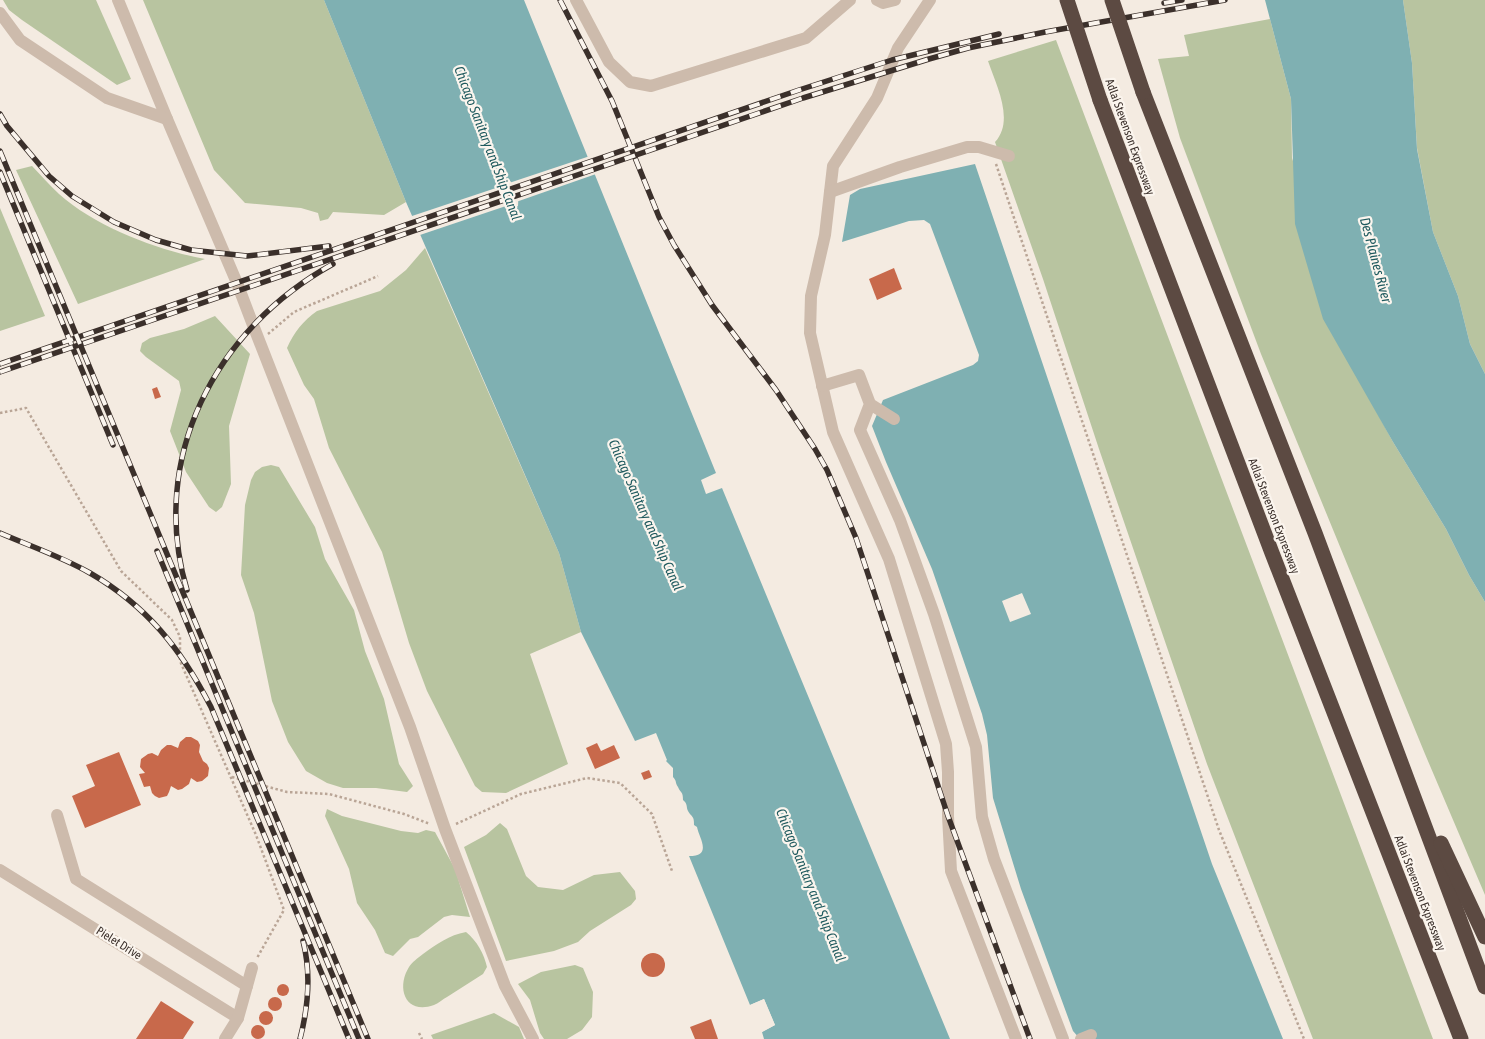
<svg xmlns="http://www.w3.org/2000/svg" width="1485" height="1039" font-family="'Asap Condensed',sans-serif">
  <rect width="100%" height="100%" fill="#f4ebe1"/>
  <g fill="#b8c4a0">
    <polygon points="3,0 96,0 131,79 117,85 22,20 9,10"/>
    <polygon points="143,0 324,0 406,202 384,215 333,212 328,219 320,221 318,213 301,208 245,203 214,170"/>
    <polygon points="1403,0 1485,0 1485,374 1470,344 1458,296 1433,232 1417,148 1412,63"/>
    <polygon points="1270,19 1291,99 1292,158 1367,394 1393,442 1446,529 1469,575 1485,602 1485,895 1425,754 1261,354 1180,138 1158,59 1189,56 1184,35"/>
    <path d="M 1056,40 L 1433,1039 L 1313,1039 L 1207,764 L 1099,449 L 1043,279 L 995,142 C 1015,120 996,85 988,61 Z"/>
    <path d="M 32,166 C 41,175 49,185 59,194 C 96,227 157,250 205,259 L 78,304 L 16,170 Z"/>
    <polygon points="0,208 45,316 0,331"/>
    <path d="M 425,248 L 559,553 L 581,632 L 530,654 L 568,764 L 506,793 L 482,792 L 475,786 L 427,691 L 409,643 L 382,552 L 329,448 L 314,399 L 304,385 L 287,348 C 294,332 303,321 317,311 L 380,291 L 406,270 Z"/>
    <polygon points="215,316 250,354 229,426 231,484 222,507 216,512 209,507 186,472 170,431 181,390 179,381 146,357 140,351 142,343 150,338 184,329"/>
    <polygon points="271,465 279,467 315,527 325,559 354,610 365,651 384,699 399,764 413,786 407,792 376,788 343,788 327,783 306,771 288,742 272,701 254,613 241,575 245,505 251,480 255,472 262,467"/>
    <polygon points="327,809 342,816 401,831 418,833 426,830 435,832 455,869 470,917 452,915 444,917 418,937 410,939 393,956 385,953 375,930 357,903 349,869 325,816"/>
    <polygon points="500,823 507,829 526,876 538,887 563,890 594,875 620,872 635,891 636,899 631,905 590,931 578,942 554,951 506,961 464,847 486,835"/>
    <path d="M 466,932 C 477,941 484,954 487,967 L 483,974 C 471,982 459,989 447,997 C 443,999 439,1003 434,1005 C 405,1015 396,988 409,967 C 412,962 418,958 423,954 C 437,944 449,935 466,932 Z"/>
    <polygon points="575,965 583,968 593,992 592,1017 582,1030 567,1039 544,1039 540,1033 530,1000 518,984 541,972"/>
    <polygon points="494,1013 519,1027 524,1039 433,1039 431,1035"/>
  </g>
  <g fill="#7fb0b2" fill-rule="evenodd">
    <path d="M 324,0 L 524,0 L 716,473 L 701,480 L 706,494 L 722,488 L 950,1039 L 764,1039 L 762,1032 L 775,1025 L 764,999 L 750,1005 L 689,856 C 713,856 699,838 697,827 L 694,825 C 694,815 692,818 688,811 C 686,807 688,804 683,800 C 683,791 681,794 678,787 C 675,783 677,781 673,777 L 673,768 L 666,761 L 667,760 L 656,733 L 635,741 L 581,632 L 559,553 L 406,202 ZM 508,179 C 516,186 519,195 518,206 L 509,209 C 502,201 499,191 501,181 Z"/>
    <polygon points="1265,0 1403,0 1412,63 1417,149 1433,232 1458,296 1470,344 1485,374 1485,602 1469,575 1446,529 1393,442 1323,319 1295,224 1291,99"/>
    <path d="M 975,164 L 1212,864 L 1283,1039 L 1080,1039 L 1073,1031 L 1021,889 L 993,798 L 987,735 L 982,714 L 932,569 L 886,462 L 872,426 L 883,400 L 973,365 L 978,361 L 979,355 L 930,224 L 924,220 L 909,221 L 842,242 L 850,195 L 860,189 ZM 1022,593 L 1031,614 L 1010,622 L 1002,601 Z"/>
  </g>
  <g fill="#f4ebe1">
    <polygon points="590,156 596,174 516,202 512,186 509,183"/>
    <polygon points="502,186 507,203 509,205 417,236 409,217"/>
    <polygon points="764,999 775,1025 762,1032 761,1030 772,1024 763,1002 751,1007 750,1005"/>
  </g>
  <g fill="#c8694b">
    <polygon points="894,268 902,289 877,300 869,279"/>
    <polygon points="157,387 161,397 155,399 152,389"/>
    <polygon points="186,737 191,737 198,741 200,745 199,752 203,761 207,764 209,768 208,776 202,781 197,782 191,778 189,784 182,789 178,790 171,786 169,792 167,796 159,798 155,796 152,793 150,786 144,787 139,774 145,773 140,767 141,759 148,754 152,753 158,756 161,750 167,745 171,745 178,748 180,742"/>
    <polygon points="597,743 601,751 614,745 620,758 595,769 586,748"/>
    <polygon points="119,752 141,805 85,828 72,796 95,786 86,765"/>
    <polygon points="649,770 652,777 644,780 641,773"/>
    <circle cx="653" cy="965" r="12"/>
    <circle cx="283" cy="990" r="6"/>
    <circle cx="275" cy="1004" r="7"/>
    <polygon points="161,1001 194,1022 183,1039 136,1039"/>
    <circle cx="266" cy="1018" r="7"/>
    <polygon points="711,1019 718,1039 695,1039 690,1027"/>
    <circle cx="258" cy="1032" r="7"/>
  </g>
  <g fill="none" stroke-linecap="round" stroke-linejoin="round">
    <g stroke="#b9a596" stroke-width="2.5" stroke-dasharray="2.5 2.5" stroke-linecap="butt">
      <polyline points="996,164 1219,830 1304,1039"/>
      <polyline points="268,334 294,312 378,276"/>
      <polyline points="0,413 26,408 121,571 172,620 180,637 180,661 256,835 284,910 257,958"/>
      <polyline points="232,777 287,792 329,794 404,814 430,824"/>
      <polyline points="456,824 521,794 587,778 620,783 652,814 672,871"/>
      <polyline points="419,1033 422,1039"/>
    </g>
    <g stroke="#cdbbac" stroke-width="12">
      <polyline points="118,0 167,119 237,283 253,325 410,727 445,829 505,986 533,1039"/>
      <polyline points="576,0 609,62 630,82 651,86 806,38 850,0"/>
      <polyline points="877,0 883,3 895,0"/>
      <polyline points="930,0 898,48 877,98 833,166 825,235 811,296 810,333 833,432 889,559 946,744 948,772 948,816 951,871 1016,1039"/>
      <polyline points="0,13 20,40 107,98 167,119"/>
      <polyline points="830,192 900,167 967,147 979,147 1009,156"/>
      <polyline points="822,386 859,375 870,404 860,430 900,520 934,614 976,747 982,817 994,859 1063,1039"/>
      <polyline points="870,404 894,419"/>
      <polyline points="57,815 76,879 247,986"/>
      <polyline points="0,870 238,1018"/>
      <polyline points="225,1039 238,1018 252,968"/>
      <polyline points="1081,1039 1091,1035"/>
    </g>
    <g stroke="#5c4a42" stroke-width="15">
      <polyline points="1143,92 1315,533 1485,987"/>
      <polyline points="1100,100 1272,553 1461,1039"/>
      <polyline points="1441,843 1485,937"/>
    </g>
    <g stroke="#3b302b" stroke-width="5.5">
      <g id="rail">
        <polyline points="560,0 612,101 659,217 674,245 712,305 776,390 815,449 827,470 856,538 948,816 1030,1039"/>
        <polyline points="1164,3 1182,0"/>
        <polyline points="0,114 7,126 49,176 72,196 114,222 156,240 191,250 247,256 329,246"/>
        <polyline points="0,151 368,1039"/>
        <polyline points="0,172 113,445"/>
        <polyline points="0,364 799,90 892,60 999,34"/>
        <polyline points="0,372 803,98 929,59 968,48 1045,32 1225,0"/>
        <path d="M 0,533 C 30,546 62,557 90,573 C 147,606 181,649 211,707 L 349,1039"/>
        <polyline points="157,551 359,1039"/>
        <path d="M 187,590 C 148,458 215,329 333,264"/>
        <path d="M 300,1039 C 308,1008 311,972 303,941"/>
      </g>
    </g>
    <use href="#rail" stroke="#fbf5ee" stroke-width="4" stroke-dasharray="11" stroke-linecap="butt"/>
    <g stroke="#5c4a42" stroke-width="15">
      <polyline points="1067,0 1100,100"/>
      <polyline points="1112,0 1143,92"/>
    </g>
  </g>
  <g text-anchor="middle" stroke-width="4.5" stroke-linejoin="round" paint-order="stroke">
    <g font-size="12" fill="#3b302b" stroke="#fbf5ee">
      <text transform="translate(1130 137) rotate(70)" y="4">Adlai Stevenson Expressway</text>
      <text transform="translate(1274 516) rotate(69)" y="4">Adlai Stevenson Expressway</text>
      <text transform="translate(1420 893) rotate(69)" y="4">Adlai Stevenson Expressway</text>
      <text transform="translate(119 943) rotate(32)" y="4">Pielet Drive</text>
    </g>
    <g font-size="14" font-style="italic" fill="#1f5a5e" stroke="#fbf5ee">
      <text transform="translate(488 143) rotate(69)" y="5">Chicago Sanitary and Ship Canal</text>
      <text transform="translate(1376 260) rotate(75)" y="5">Des Plaines River</text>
      <text transform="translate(646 515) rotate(66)" y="5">Chicago Sanitary and Ship Canal</text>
      <text transform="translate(811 885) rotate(68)" y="5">Chicago Sanitary and Ship Canal</text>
    </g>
  </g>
</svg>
